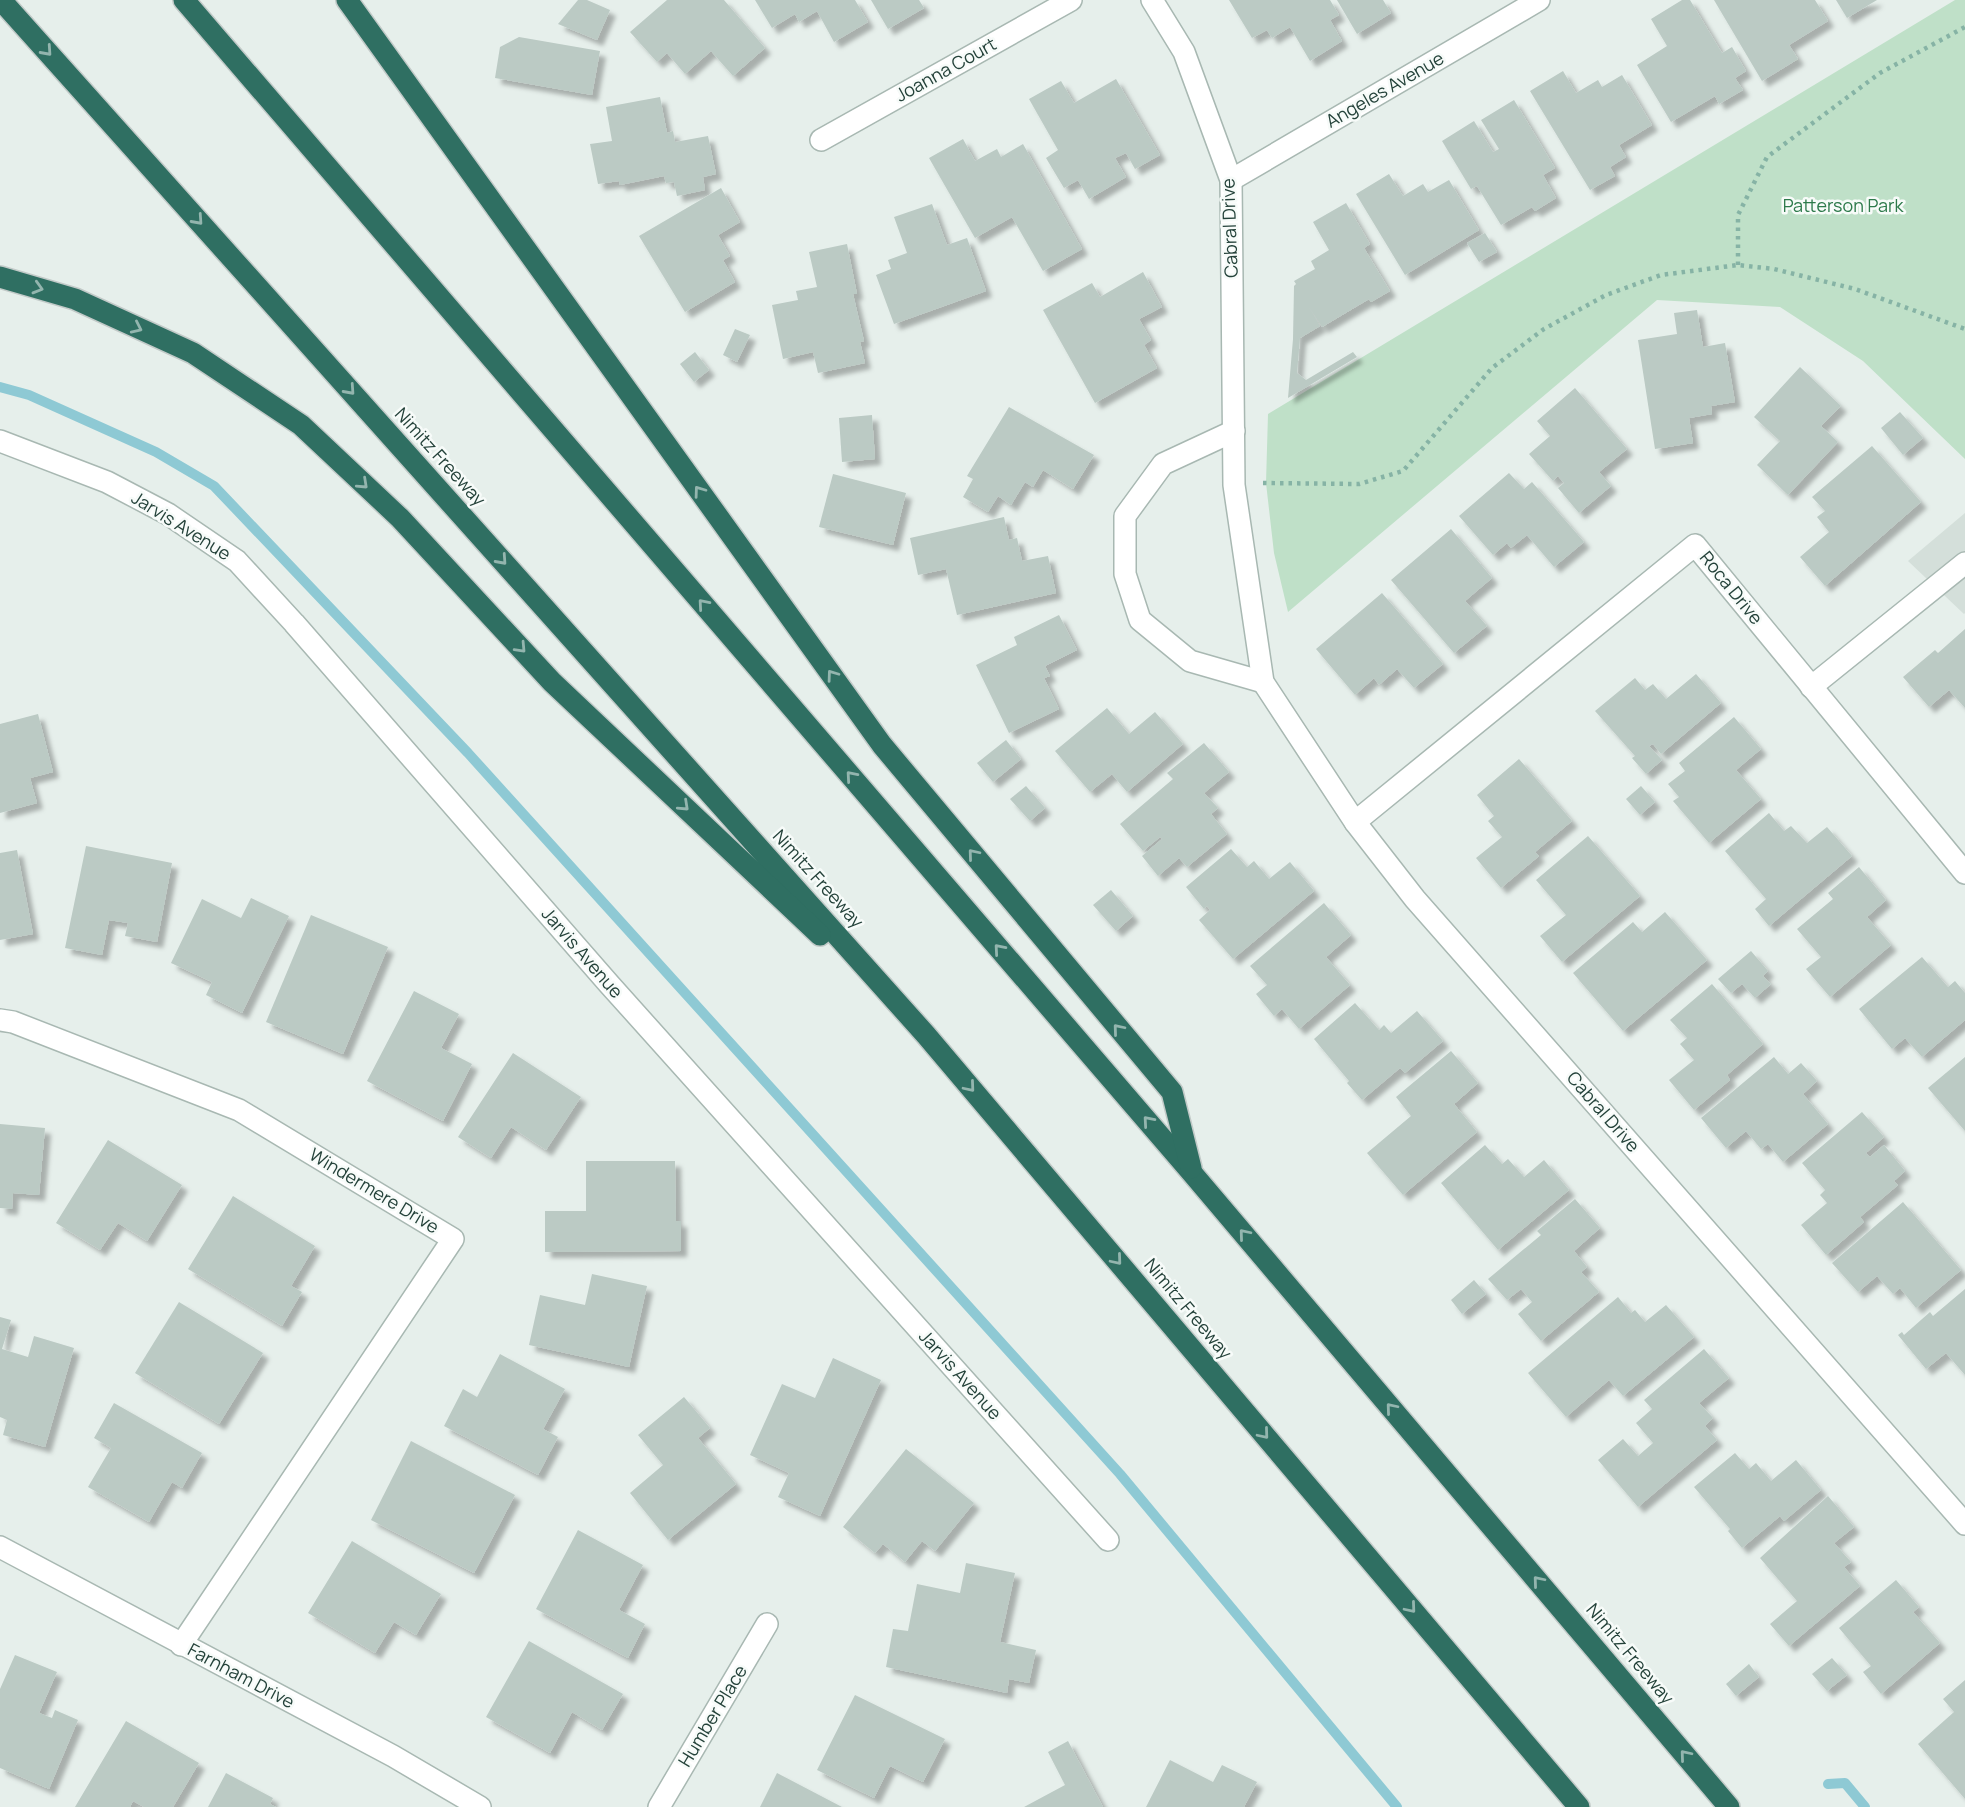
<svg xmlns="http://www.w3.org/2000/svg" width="1965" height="1807" font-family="Manrope,sans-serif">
  <defs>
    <filter id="shadow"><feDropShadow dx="6" dy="6" stdDeviation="2" flood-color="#0004"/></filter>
  </defs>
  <rect width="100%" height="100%" fill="#e6efeb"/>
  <polygon fill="#d4dfda" points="1965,513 1965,613 1964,614 1908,561"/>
  <polygon fill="#bfe0c8" points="1955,0 1965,0 1965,459 1863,361 1780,307 1657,300 1288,612 1274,553 1266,483 1268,414"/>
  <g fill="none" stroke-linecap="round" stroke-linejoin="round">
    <g stroke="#8ec9d4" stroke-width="10">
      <polyline points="0,387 29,395 156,452 214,486 468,753 1120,1474 1397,1807"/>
      <polyline points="1828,1784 1845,1783 1865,1807"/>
    </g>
  </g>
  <g fill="#bbcac4" filter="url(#shadow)">
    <polygon points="578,0 587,0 610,10 597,40 558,24"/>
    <polygon points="667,0 724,0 765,48 733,76 711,51 685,74 667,53 657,62 630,32"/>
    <polygon points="755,0 855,0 868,22 834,42 817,11 799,22 795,14 772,28"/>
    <polygon points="871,0 919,0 924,8 888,29"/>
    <polygon points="1229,0 1330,0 1339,15 1330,20 1342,41 1310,61 1290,27 1272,38 1267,30 1252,38"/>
    <polygon points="1337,0 1383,0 1391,13 1357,34"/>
    <polygon points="1682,0 1690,0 1722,53 1732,47 1746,71 1735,78 1743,90 1719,104 1715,96 1671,122 1637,65 1667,46 1651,19"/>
    <polygon points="1714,0 1815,0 1828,21 1789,45 1798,59 1762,81"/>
    <polygon points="1836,0 1877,0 1847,18"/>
    <polygon points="519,37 600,51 592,95 495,78 500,47"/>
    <polygon points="1563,71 1576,93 1598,80 1602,87 1622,75 1652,125 1619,145 1626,157 1610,167 1615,176 1590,190 1530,91"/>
    <polygon points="1116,79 1160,155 1135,169 1126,153 1115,158 1126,177 1089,199 1078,180 1064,188 1046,158 1058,150 1029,99 1061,81 1074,103"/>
    <polygon points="660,97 667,133 673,131 675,142 708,136 716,174 703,177 705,190 677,196 674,182 666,183 664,176 620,185 619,181 598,184 590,144 612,141 606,107"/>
    <polygon points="1514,100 1555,168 1543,175 1556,198 1535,211 1532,207 1501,225 1477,186 1471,189 1442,141 1474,121 1493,152 1499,149 1481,120"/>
    <polygon points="963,139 975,161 997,149 1001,157 1023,144 1082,249 1043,271 1012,217 975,238 929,158"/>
    <polygon points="1389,174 1403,196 1423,184 1428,192 1449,180 1479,230 1405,275 1356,194"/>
    <polygon points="721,188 740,222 718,235 730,256 723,260 735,282 685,312 639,236"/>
    <polygon points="1346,203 1370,244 1364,248 1390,291 1371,302 1369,299 1322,327 1309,307 1320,326 1300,338 1297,373 1306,380 1353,352 1357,357 1288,398 1293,339 1294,286 1296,284 1294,281 1315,269 1311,261 1329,250 1313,222"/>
    <polygon points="932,204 947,245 967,238 986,291 894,324 876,275 891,269 888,260 907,253 894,217"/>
    <polygon points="1485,233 1497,252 1479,262 1467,243"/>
    <polygon points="847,244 857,294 853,294 864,341 860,342 865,363 818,373 813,352 783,359 772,305 798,300 796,291 817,287 809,252"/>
    <polygon points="1143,272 1162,307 1139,319 1151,340 1144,345 1157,368 1095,403 1043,310 1092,283 1100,297"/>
    <polygon points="1697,310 1703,347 1725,343 1735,402 1711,406 1712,414 1689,418 1693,443 1655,449 1638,340 1677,334 1674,313"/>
    <polygon points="735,329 750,335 737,362 723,355"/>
    <polygon points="695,352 709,370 694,382 680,364"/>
    <polygon points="1800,367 1841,406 1821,426 1838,442 1788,495 1757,465 1780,441 1754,417"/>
    <polygon points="1575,388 1627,449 1599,472 1611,486 1579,513 1558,488 1564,483 1558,476 1553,481 1529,454 1550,436 1537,421"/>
    <polygon points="1009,407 1094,455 1073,489 1043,470 1033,487 1025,482 1011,505 998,496 988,512 963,497 973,479 967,476"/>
    <polygon points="1900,412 1923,438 1903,455 1881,428"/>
    <polygon points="872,415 875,459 842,462 839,418"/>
    <polygon points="1872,446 1921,502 1825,586 1800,557 1829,532 1817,517 1825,511 1812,497"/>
    <polygon points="1509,473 1524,489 1532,482 1584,542 1554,567 1527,535 1511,548 1507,543 1493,555 1459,516"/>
    <polygon points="833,474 906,493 893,545 819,527"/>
    <polygon points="1004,517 1009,540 1017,538 1022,561 1048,556 1056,593 957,615 946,569 918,575 910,538"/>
    <polygon points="1451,529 1492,578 1465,601 1487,626 1454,653 1391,580"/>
    <polygon points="1382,593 1443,664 1414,688 1397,669 1379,685 1374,678 1355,695 1316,649"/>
    <polygon points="1059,615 1077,650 1045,666 1050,676 1044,678 1059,709 1009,733 976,665 1017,645 1014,637"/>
    <polygon points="1965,629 1965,708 1949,690 1929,707 1903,677 1935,650 1938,653"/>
    <polygon points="1696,674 1721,703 1661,754 1653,744 1649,746 1662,760 1646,774 1632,758 1635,756 1595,711 1635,678 1645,690 1653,684 1666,699"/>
    <polygon points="1107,708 1129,734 1155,712 1183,744 1127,792 1112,774 1090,792 1055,751"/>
    <polygon points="38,714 53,772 30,778 37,803 0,813 0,724"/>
    <polygon points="1734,717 1761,749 1736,770 1761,799 1709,843 1673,801 1679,797 1668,784 1685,771 1679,763"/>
    <polygon points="1006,740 1021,759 993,782 977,763"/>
    <polygon points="1204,743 1229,772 1204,793 1218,808 1211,814 1227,834 1187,867 1179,858 1158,876 1142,856 1162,839 1160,837 1143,851 1120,824 1173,779 1167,773"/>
    <polygon points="1519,759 1572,821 1535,852 1539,856 1501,888 1476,858 1502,837 1488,821 1494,816 1477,795"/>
    <polygon points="1026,786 1045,808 1030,821 1010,799"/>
    <polygon points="1641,786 1655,802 1640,815 1626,799"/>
    <polygon points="1769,813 1784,831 1791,826 1807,843 1827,827 1852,856 1769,926 1755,909 1766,899 1725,851"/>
    <polygon points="1588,836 1640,896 1562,962 1540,936 1566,915 1536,880"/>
    <polygon points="86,846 172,863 157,942 125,936 128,923 109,920 102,955 65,948"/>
    <polygon points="1231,849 1247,867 1254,861 1269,879 1290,862 1314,891 1233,959 1199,920 1210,910 1207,906 1204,909 1186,887"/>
    <polygon points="17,850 33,934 0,940 0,853"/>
    <polygon points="1859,867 1886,900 1867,917 1891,945 1830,997 1806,969 1821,957 1797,929 1833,899 1828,893"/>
    <polygon points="1111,890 1133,916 1116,931 1093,905"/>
    <polygon points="251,898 289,916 242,1013 206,995 212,982 171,963 202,899 241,918"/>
    <polygon points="1324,903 1351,935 1326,957 1350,985 1299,1029 1282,1009 1274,1016 1256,994 1267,985 1250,966"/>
    <polygon points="1665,912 1707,960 1623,1031 1573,973 1633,922 1642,932"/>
    <polygon points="311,915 388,947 343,1054 266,1022"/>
    <polygon points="1751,951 1768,971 1763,976 1771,984 1755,998 1742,984 1731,993 1718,979"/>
    <polygon points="1922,957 1948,987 1955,981 1965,993 1965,1020 1922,1057 1905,1038 1892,1049 1859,1009"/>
    <polygon points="1712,984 1763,1044 1727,1075 1730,1080 1694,1110 1669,1080 1694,1060 1680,1044 1687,1038 1670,1020"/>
    <polygon points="414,991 459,1014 441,1048 472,1064 443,1121 367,1081"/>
    <polygon points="1355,1003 1379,1030 1384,1025 1391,1033 1417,1011 1443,1041 1405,1073 1400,1068 1362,1100 1347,1083 1349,1081 1314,1039"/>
    <polygon points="1451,1051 1478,1083 1454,1104 1477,1132 1403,1195 1367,1153 1411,1116 1396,1097"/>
    <polygon points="513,1053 581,1097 546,1150 511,1127 491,1158 458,1137"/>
    <polygon points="1774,1057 1788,1074 1801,1063 1817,1081 1803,1094 1828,1124 1783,1162 1768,1144 1761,1149 1746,1131 1726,1148 1701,1118"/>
    <polygon points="1965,1057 1965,1131 1928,1088"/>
    <polygon points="1862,1112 1884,1137 1866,1153 1870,1157 1884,1145 1905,1171 1894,1181 1898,1185 1860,1217 1864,1222 1826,1255 1801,1225 1827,1203 1820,1195 1825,1190 1802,1163"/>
    <polygon points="0,1124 45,1128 39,1195 13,1193 12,1209 0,1208"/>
    <polygon points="108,1140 182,1185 147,1241 118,1223 100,1250 56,1223"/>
    <polygon points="1485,1145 1502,1164 1508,1159 1524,1177 1544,1160 1569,1190 1498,1250 1441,1183"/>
    <polygon points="586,1161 675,1161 676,1221 681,1221 681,1251 545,1252 545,1211 586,1211"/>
    <polygon points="233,1196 315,1246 291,1286 302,1292 282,1326 188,1269"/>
    <polygon points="1575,1199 1600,1228 1574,1251 1587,1267 1581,1272 1599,1292 1541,1341 1518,1314 1532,1302 1521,1289 1507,1300 1488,1279 1541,1235 1537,1231"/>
    <polygon points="1903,1202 1961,1270 1916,1308 1900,1288 1893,1294 1877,1276 1858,1292 1832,1263"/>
    <polygon points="592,1274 647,1286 629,1367 529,1345 540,1295 585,1305"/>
    <polygon points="1474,1280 1486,1294 1462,1314 1451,1300"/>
    <polygon points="1965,1289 1965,1375 1946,1353 1926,1369 1898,1335 1902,1332 1904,1335 1930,1312 1933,1316"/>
    <polygon points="1618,1297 1631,1313 1635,1310 1645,1322 1666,1305 1694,1337 1623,1396 1609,1380 1566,1417 1528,1373"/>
    <polygon points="179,1302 263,1353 219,1424 135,1373"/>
    <polygon points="0,1317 11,1320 2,1349 28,1357 34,1336 74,1348 45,1447 3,1435 7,1420 0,1417"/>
    <polygon points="1704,1349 1729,1378 1699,1403 1713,1418 1705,1426 1717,1440 1638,1507 1598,1460 1623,1439 1638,1456 1653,1443 1636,1423 1652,1409 1644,1400"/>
    <polygon points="500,1354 565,1389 543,1429 558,1437 538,1475 444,1426 463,1389 477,1397"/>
    <polygon points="833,1358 881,1380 820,1516 778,1497 789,1473 750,1455 782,1384 815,1398"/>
    <polygon points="684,1397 710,1428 698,1438 736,1484 668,1540 630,1493 663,1465 638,1435"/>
    <polygon points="114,1403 202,1453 182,1488 172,1482 149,1522 88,1487 111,1448 94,1438"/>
    <polygon points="411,1441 515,1495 474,1573 371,1520"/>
    <polygon points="906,1449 974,1503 935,1551 922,1541 905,1562 883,1544 875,1553 843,1527"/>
    <polygon points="1735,1453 1749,1469 1756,1463 1771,1481 1796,1460 1821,1490 1784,1521 1780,1516 1742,1548 1728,1531 1730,1529 1694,1487"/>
    <polygon points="1828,1496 1854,1527 1834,1543 1851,1562 1844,1567 1860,1586 1789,1646 1770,1624 1797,1601 1760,1558"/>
    <polygon points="578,1530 643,1565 619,1610 645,1624 628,1658 536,1609"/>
    <polygon points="352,1541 441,1594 416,1635 394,1622 375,1653 308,1613"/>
    <polygon points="966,1563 1015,1573 1000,1642 1036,1650 1029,1683 1009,1679 1007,1693 886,1667 893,1629 908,1631 917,1584 960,1593"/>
    <polygon points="1896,1580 1919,1607 1913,1612 1940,1643 1881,1694 1863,1672 1871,1666 1839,1628"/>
    <polygon points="529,1641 623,1694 602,1730 572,1712 550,1753 486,1717"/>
    <polygon points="15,1655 57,1672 39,1713 52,1718 55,1710 78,1720 49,1789 0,1768 0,1689"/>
    <polygon points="1832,1658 1847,1675 1827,1691 1812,1674"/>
    <polygon points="1749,1664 1759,1677 1736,1696 1726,1684"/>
    <polygon points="1965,1680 1965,1799 1918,1744 1954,1712 1943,1699"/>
    <polygon points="855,1695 945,1739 923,1782 890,1766 874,1798 817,1770"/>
    <polygon points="126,1721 199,1763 173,1807 144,1807 133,1801 130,1807 75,1807"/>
    <polygon points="1068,1741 1103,1807 1024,1807 1065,1785 1048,1752"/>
    <polygon points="1170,1760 1213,1782 1222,1765 1257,1782 1244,1807 1146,1807"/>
    <polygon points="226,1773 273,1798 270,1804 276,1807 208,1807"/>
    <polygon points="777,1773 842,1807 760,1807"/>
  </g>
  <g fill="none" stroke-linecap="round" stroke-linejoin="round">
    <g stroke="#a8b8b2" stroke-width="24">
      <g id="minor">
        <polyline points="1152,0 1184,52 1231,180 1234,485 1263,682 1355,822 1415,899 1965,1524"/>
        <polyline points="821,140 1071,0"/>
        <polyline points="1231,180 1539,0"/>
        <polyline points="1234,431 1163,464 1125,516 1125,574 1140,620 1190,661 1263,682"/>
        <polyline points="0,441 107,482 168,514 237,561 294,623 609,984 1108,1540"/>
        <polyline points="1811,687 1965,563"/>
        <polyline points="1355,822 1695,545 1965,873"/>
        <polyline points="0,1020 13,1022 239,1110 453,1239 181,1645"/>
        <polyline points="0,1547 393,1756 480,1807"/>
        <polyline points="659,1807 767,1624"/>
      </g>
    </g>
    <g stroke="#c2cac8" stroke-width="24">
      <g id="highway">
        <polyline points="1,0 926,1035 1579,1807"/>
        <polyline points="184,0 1192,1173 1729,1807"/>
        <polyline points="347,0 882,745 1172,1092 1191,1168"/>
        <polyline points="0,277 75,299 193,353 301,425 400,518 552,682 820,935"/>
      </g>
    </g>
    <g stroke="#86b3a5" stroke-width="4.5" stroke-dasharray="3.5 5" stroke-linecap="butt">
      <polyline points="1738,265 1738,215 1767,157 1880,73 1965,27"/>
      <polyline points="1263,483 1359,484 1403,471 1492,368 1544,329 1606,295 1661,275 1738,265 1774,269 1855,289 1965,329"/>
    </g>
    <use href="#minor" stroke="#fff" stroke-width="21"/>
    <use href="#highway" stroke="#2f6f62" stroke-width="21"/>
  </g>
  <defs><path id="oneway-chevron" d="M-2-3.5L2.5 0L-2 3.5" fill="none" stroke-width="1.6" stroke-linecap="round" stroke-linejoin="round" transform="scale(1.75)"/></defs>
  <g stroke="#93b5ae">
    <use href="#oneway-chevron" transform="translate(47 51) rotate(48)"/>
    <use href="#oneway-chevron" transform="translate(198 220) rotate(48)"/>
    <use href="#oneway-chevron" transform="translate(38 288) rotate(16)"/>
    <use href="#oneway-chevron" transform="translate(137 328) rotate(25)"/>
    <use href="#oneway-chevron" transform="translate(350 390) rotate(48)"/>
    <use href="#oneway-chevron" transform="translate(363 484) rotate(43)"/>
    <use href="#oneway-chevron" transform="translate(699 491) rotate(-126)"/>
    <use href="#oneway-chevron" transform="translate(502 560) rotate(48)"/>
    <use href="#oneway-chevron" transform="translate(703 604) rotate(-131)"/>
    <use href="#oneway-chevron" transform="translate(521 648) rotate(47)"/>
    <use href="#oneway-chevron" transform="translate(832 675) rotate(-126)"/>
    <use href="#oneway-chevron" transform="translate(851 776) rotate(-131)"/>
    <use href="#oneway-chevron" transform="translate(684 806) rotate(43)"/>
    <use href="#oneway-chevron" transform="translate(973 854) rotate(-130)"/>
    <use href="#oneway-chevron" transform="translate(999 949) rotate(-131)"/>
    <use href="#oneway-chevron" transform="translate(1118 1029) rotate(-130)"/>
    <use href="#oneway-chevron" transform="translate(970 1087) rotate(50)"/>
    <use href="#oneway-chevron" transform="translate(1148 1121) rotate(-131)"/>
    <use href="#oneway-chevron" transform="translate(1244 1234) rotate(-130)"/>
    <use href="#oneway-chevron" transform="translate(1117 1260) rotate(50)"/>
    <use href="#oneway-chevron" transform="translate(1391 1408) rotate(-130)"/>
    <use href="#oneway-chevron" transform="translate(1264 1434) rotate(50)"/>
    <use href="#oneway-chevron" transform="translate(1538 1581) rotate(-130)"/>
    <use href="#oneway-chevron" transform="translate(1411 1608) rotate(50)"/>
    <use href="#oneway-chevron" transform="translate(1685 1755) rotate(-130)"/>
  </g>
  <g text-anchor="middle" stroke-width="5" stroke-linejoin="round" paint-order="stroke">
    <g font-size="18" fill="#24423a" stroke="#f7fbf9">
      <text transform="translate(946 70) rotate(-29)" y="6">Joanna Court</text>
      <text transform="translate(1385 90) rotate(-30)" y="6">Angeles Avenue</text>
      <text transform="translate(1230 228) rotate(-92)" y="6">Cabral Drive</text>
      <text transform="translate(440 457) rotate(48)" y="6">Nimitz Freeway</text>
      <text transform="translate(181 526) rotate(32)" y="6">Jarvis Avenue</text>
      <text transform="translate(1731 588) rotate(51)" y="6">Roca Drive</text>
      <text transform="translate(818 879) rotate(48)" y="6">Nimitz Freeway</text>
      <text transform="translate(582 953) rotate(49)" y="6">Jarvis Avenue</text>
      <text transform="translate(1603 1112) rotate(49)" y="6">Cabral Drive</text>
      <text transform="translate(374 1191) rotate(31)" y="6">Windermere Drive</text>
      <text transform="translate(1188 1309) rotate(50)" y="6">Nimitz Freeway</text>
      <text transform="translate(960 1375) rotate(48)" y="6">Jarvis Avenue</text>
      <text transform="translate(1630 1654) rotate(50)" y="6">Nimitz Freeway</text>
      <text transform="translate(241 1676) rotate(28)" y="6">Farnham Drive</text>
      <text transform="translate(713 1716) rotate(-59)" y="6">Humber Place</text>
    </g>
    <g font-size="18" fill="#2d7a4b" stroke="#f7fbf9">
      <text x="1843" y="212">Patterson Park</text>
    </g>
  </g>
</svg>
